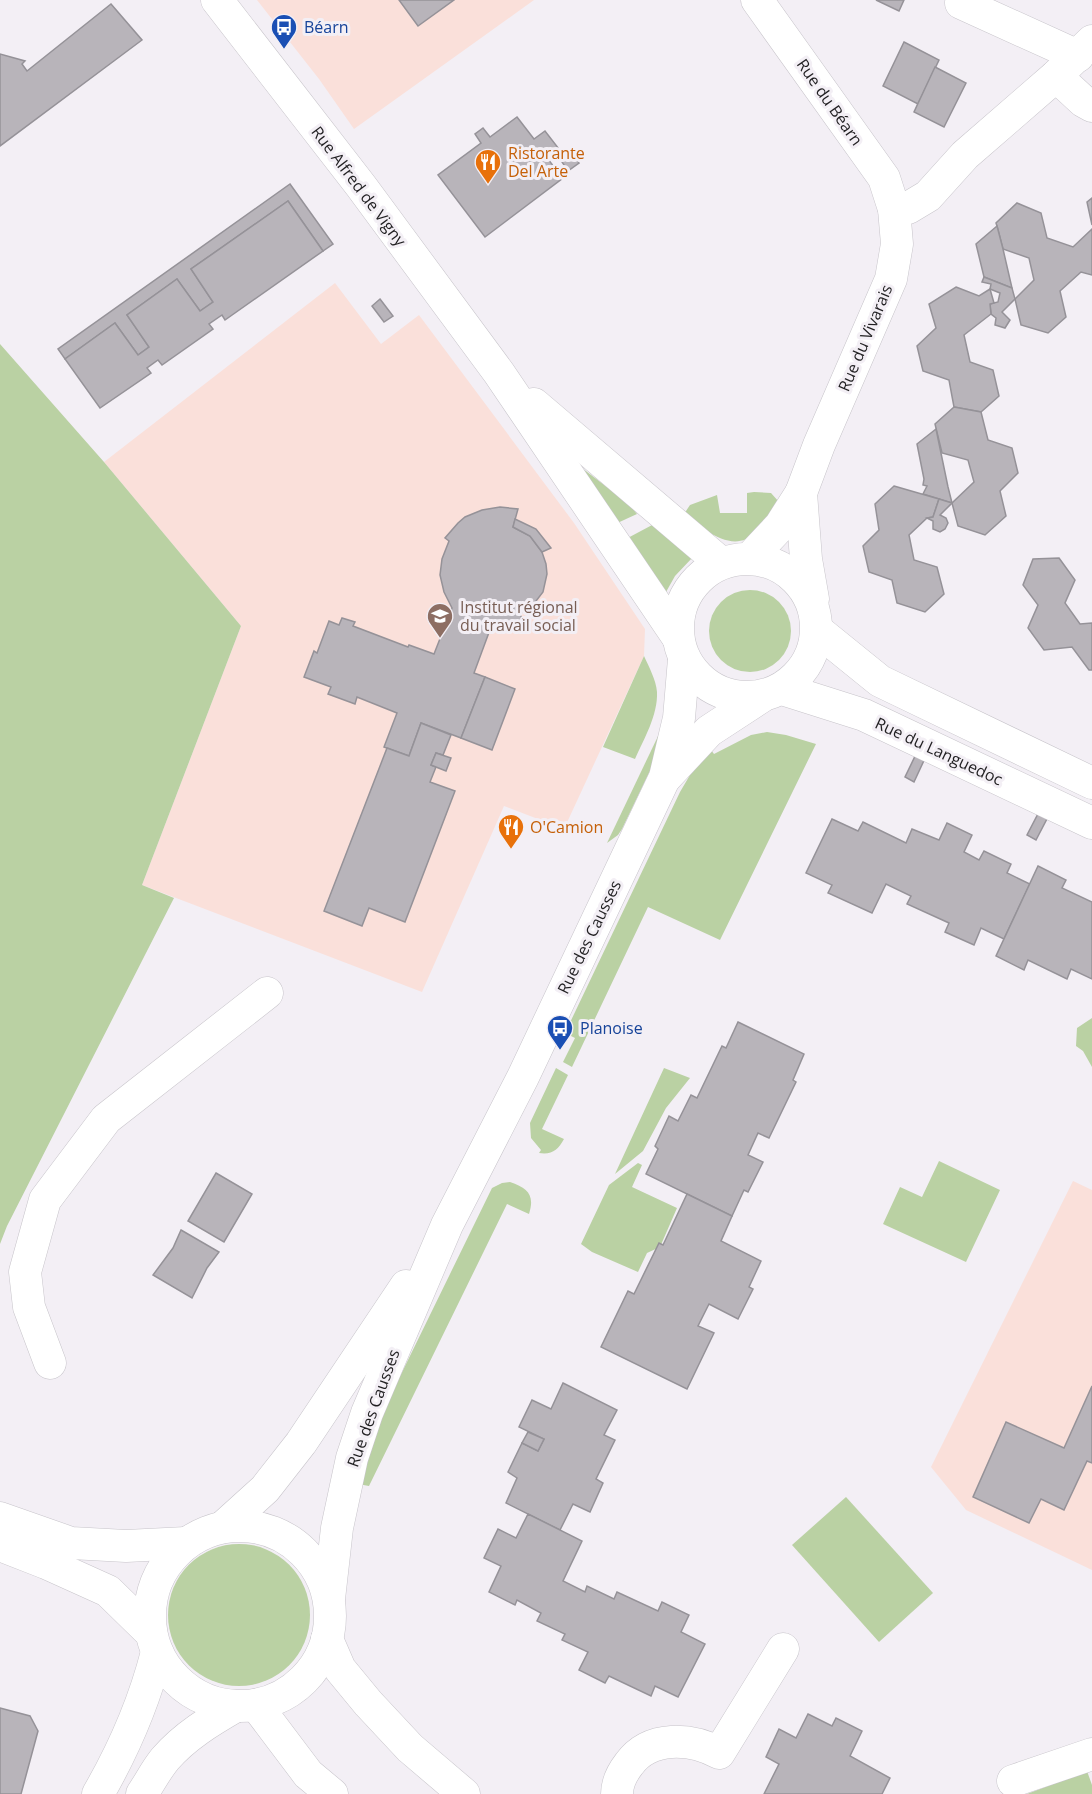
<svg xmlns="http://www.w3.org/2000/svg" width="1092" height="1794" font-family="'Open Sans',sans-serif">
  <rect width="100%" height="100%" fill="#f3eff5"/>
  <g fill="#fae0da">
    <polygon points="257,0 534,0 354,129 319,79"/>
    <polygon points="335,283 381,344 419,315 574,523 645,629 644,656 564,829 504,806 422,992 142,885 241,626 104,462"/>
    <polygon points="1073,1181 1092,1190 1092,1570 966,1510 931,1467"/>
  </g>
  <g fill="#bad1a3">
    <polygon points="0,344 104,462 241,626 142,885 174,898 7,1226 0,1244"/>
    <polygon points="578,465 629,504 637,514 613,525"/>
    <path d="M 754,492 L 771,493 L 779,502 C 771,512 764,524 756,532 C 733,556 702,528 684,514 L 690,505 L 717,495 L 720,513 L 747,513 L 747,493 Z"/>
    <polygon points="654,524 692,558 675,576 666,592 624,540"/>
    <circle cx="750" cy="631" r="41"/>
    <path d="M 644,656 C 649,667 656,680 657,692 C 658,715 644,739 635,759 L 603,747 Z"/>
    <polygon points="660,732 660,750 622,829 618,835 607,843"/>
    <polygon points="767,732 786,735 816,744 720,940 648,907 572,1067 563,1062 575,1038 565,1033 680,792 690,775 711,750 714,754 751,735"/>
    <polygon points="1092,1018 1092,1067 1083,1051 1076,1046 1077,1028"/>
    <path d="M 556,1068 L 568,1075 L 542,1129 L 564,1139 C 558,1150 552,1155 539,1153 L 541,1150 L 531,1138 L 530,1123 Z"/>
    <polygon points="664,1068 690,1078 666,1108 643,1151 615,1174"/>
    <polygon points="939,1161 1000,1190 966,1262 883,1224 900,1187 922,1197"/>
    <polygon points="638,1163 642,1165 632,1187 677,1208 660,1247 647,1253 638,1272 592,1252 581,1244 609,1185"/>
    <path d="M 510,1182 C 528,1188 535,1195 529,1214 L 507,1204 L 369,1486 L 358,1484 L 387,1403 L 492,1188 L 502,1183 Z"/>
    <polygon points="846,1497 933,1593 879,1642 792,1545"/>
    <circle cx="239" cy="1615" r="71"/>
    <polygon points="1087,1771 1092,1785 1092,1794 1027,1794"/>
  </g>
  <g fill="#b8b4ba" stroke="#959298" stroke-width="1.5">
    <polygon points="399,0 454,0 418,26"/>
    <polygon points="876,0 904,0 899,11"/>
    <polygon points="111,4 142,40 0,146 0,54 25,61 22,64 27,71"/>
    <polygon points="904,42 939,60 918,104 883,86"/>
    <polygon points="935,67 966,83 944,127 914,112"/>
    <polygon points="517,117 534,139 545,131 559,149 547,158 563,178 485,237 438,175 481,143 475,134 483,128 490,137"/>
    <polygon points="570,151 579,163 568,171 560,159"/>
    <polygon points="290,184 333,244 323,251 288,201 191,269 213,302 200,311 177,279 127,315 149,347 138,355 115,323 65,359 58,349"/>
    <polygon points="1092,198 1092,225 1087,202"/>
    <polygon points="288,201 323,251 225,320 222,315 209,324 213,329 162,365 158,360 147,368 151,373 100,408 65,359 115,323 138,355 149,347 127,315 177,279 200,311 213,302 191,269"/>
    <polygon points="1017,203 1041,213 1047,238 1073,247 1092,229 1092,275 1081,272 1060,291 1066,317 1048,333 1021,325 1015,299 1034,280 1029,258 1003,249 997,226 996,223"/>
    <polygon points="997,226 1003,249 1012,288 984,277 976,244"/>
    <polygon points="984,277 1012,288 1015,299 1002,312 1010,320 1005,328 995,325 996,318 991,314 990,304 998,302 1000,293 990,289 991,284 982,282"/>
    <polygon points="956,287 979,296 990,289 994,303 990,304 991,314 964,335 970,362 993,370 999,396 981,412 954,407 949,380 923,371 917,346 936,328 929,304"/>
    <polygon points="380,299 393,316 384,322 372,306"/>
    <polygon points="954,407 981,412 988,440 1012,448 1018,473 1000,491 1006,516 985,535 958,526 952,503 974,482 968,460 942,453 935,424"/>
    <polygon points="936,429 948,487 952,503 923,494 927,486 923,485 924,479 917,444"/>
    <polygon points="894,486 939,499 933,517 927,518 909,535 914,560 937,567 944,594 925,612 897,603 892,580 869,572 863,546 879,530 875,504"/>
    <polygon points="939,499 952,503 940,515 946,518 948,523 945,529 940,532 933,529 933,521 927,518 933,517"/>
    <polygon points="500,507 518,509 513,527 530,536 542,552 546,564 547,574 543,592 533,605 520,614 524,623 509,627 491,627 474,673 485,677 461,738 421,723 409,756 384,747 397,713 357,697 355,704 328,694 331,687 304,677 314,651 317,653 329,621 339,625 342,618 355,622 353,626 408,647 409,645 434,654 452,608 444,592 440,575 442,559 449,541 445,538 458,523 465,517 482,510"/>
    <polygon points="515,519 536,529 551,548 542,552 530,536 513,527"/>
    <polygon points="1059,558 1075,580 1065,603 1080,624 1092,623 1092,670 1089,670 1072,647 1044,650 1028,628 1038,605 1023,585 1033,559"/>
    <polygon points="485,677 515,689 492,750 461,738"/>
    <polygon points="421,723 451,735 443,755 436,753 431,765 436,767 430,782 455,791 405,922 369,908 362,926 324,911 387,748 409,756"/>
    <polygon points="918,750 927,754 914,782 905,777"/>
    <polygon points="436,753 451,758 446,771 431,765"/>
    <polygon points="1041,808 1050,813 1036,840 1027,835"/>
    <polygon points="832,819 858,831 863,822 906,843 912,829 939,840 947,823 972,835 964,852 979,860 984,851 1011,864 1007,873 1030,884 1004,939 981,928 974,945 945,932 949,923 907,904 911,896 886,884 872,913 828,893 832,885 806,873"/>
    <polygon points="1038,866 1066,880 1062,888 1092,902 1092,979 1071,969 1067,979 1028,960 1024,970 996,956"/>
    <polygon points="738,1022 804,1054 793,1080 796,1082 769,1138 758,1133 748,1155 763,1162 748,1192 744,1190 732,1216 646,1174 658,1149 655,1146 669,1116 678,1121 691,1095 697,1098 722,1046 726,1048"/>
    <polygon points="216,1173 252,1194 224,1242 188,1221"/>
    <polygon points="687,1194 732,1216 721,1241 761,1261 749,1287 753,1289 738,1319 709,1304 698,1326 714,1333 687,1389 601,1347 628,1291 634,1294 659,1243 663,1245"/>
    <polygon points="181,1230 219,1252 207,1268 192,1298 153,1275 173,1248"/>
    <polygon points="563,1383 617,1410 604,1435 615,1440 596,1479 603,1483 590,1512 573,1504 560,1530 506,1503 517,1478 508,1472 522,1443 538,1451 544,1439 519,1427 532,1400 551,1409"/>
    <polygon points="1092,1386 1092,1463 1087,1461 1064,1510 1041,1499 1029,1523 973,1497 1006,1422 1064,1448"/>
    <polygon points="528,1432 544,1439 538,1451 522,1443"/>
    <polygon points="528,1514 582,1541 563,1581 585,1592 587,1586 614,1599 617,1592 658,1611 662,1602 689,1615 681,1632 705,1644 678,1697 655,1686 651,1696 609,1676 605,1683 579,1670 588,1652 562,1640 565,1634 537,1621 541,1613 517,1600 515,1605 489,1592 501,1566 484,1558 498,1529 516,1538"/>
    <polygon points="0,1708 30,1716 38,1731 21,1794 0,1794"/>
    <polygon points="808,1714 832,1726 836,1718 862,1731 850,1756 890,1778 882,1794 764,1794 779,1764 766,1757 779,1729 796,1738"/>
  </g>
  <g fill="none" stroke-linecap="round" stroke-linejoin="round">
    <g stroke="#c7c4ca" stroke-width="33">
      <g id="minor">
        <polyline points="217,0 361,186 499,373 677,636"/>
        <polyline points="961,3 1078,56"/>
        <polyline points="1056,76 1083,101 1092,106"/>
        <polyline points="894,209 908,208 928,196 965,155 1056,76 1092,41"/>
        <polyline points="534,404 721,563"/>
        <polyline points="801,493 806,559 813,599"/>
        <polyline points="750,558 780,526 801,493 819,445 891,279 897,244 894,209 884,178 757,0"/>
        <circle cx="747" cy="628" r="69"/>
        <polyline points="817,630 880,681 1092,783"/>
        <polyline points="782,689 864,715 1092,823"/>
        <polyline points="666,777 709,731 761,697"/>
        <polyline points="50,1363 29,1307 25,1272 45,1200 106,1119 267,993"/>
        <polyline points="0,1518 71,1543 126,1546 186,1543"/>
        <circle cx="240" cy="1616" r="90"/>
        <polyline points="223,1527 265,1489 301,1443 406,1286"/>
        <polyline points="0,1545 46,1563 108,1591 151,1633"/>
        <polyline points="329,1599 337,1528 352,1458 367,1413 447,1225 523,1077 665,777 679,718 684,659"/>
        <polyline points="327,1639 340,1669 368,1703 410,1748 464,1794"/>
        <polyline points="256,1705 308,1774 332,1794"/>
        <polyline points="1013,1781 1092,1754"/>
        <path d="M 98,1794 C 124,1749 144,1703 157,1652"/>
        <path d="M 142,1794 C 150,1782 156,1770 165,1759 C 185,1736 210,1721 236,1706"/>
        <path d="M 617,1794 C 617,1782 622,1773 629,1764 C 650,1735 691,1738 719,1753 L 783,1649"/>
      </g>
    </g>
    <use href="#minor" stroke="#fff" stroke-width="32"/>
  </g>
  <defs>
    <g id="bus-pin" transform="scale(1.35)"><path d="M0 17L-7.5 6A9.5 9.5 0 1 1 7.5 6Z" fill="#1a4fb4" stroke="#f3eff5"/><path d="M-5-6H5V4H4V6H2V4H-2V6H-4V4H-5ZM-3.5-4V0h7V-4ZM-3.5 1.2v1.5H-2V1.2ZM2 1.2v1.5H3.5V1.2Z" fill="#fff"/></g>
    <g id="restaurant-pin" transform="scale(1.35)"><path d="M0 17L-7.5 6A9.5 9.5 0 1 1 7.5 6Z" fill="#e8710a" stroke="#f3eff5"/><path d="M-5-6h1v4h1v-4h1v4h1v-4h1v5L-1.5 .5V6h-2V.5L-5-1ZM5-6V6H3V1.5H1.5Q1.5-4 5-6Z" fill="#fff"/></g>
    <g id="university-pin" transform="scale(1.35)"><path d="M0 17L-7.5 6A9.5 9.5 0 1 1 7.5 6Z" fill="#8d6e63" stroke="#f3eff5"/><path d="M0-5L7-2L0 1L-7-2ZM-4 1L0 2.5L4 1V4Q0 6-4 4Z" fill="#fff"/></g>
  </defs>
  <g fill-rule="evenodd">
    <use href="#bus-pin" x="284" y="27"/>
    <use href="#restaurant-pin" x="488" y="162"/>
    <use href="#university-pin" x="440" y="616"/>
    <use href="#restaurant-pin" x="511" y="827"/>
    <use href="#bus-pin" x="560" y="1028"/>
  </g>
  <g text-anchor="middle" stroke-width="6" stroke-linejoin="round" paint-order="stroke">
    <g font-size="16" fill="#164399" stroke="#f3eff5" text-anchor="start">
      <text x="304" y="33">Béarn</text>
      <text x="580" y="1034">Planoise</text>
    </g>
    <g font-size="16" fill="#201f21" stroke="#f3eff5">
      <text transform="translate(830 102) rotate(55)" y="6">Rue du Béarn</text>
      <text transform="translate(359 186) rotate(53)" y="6">Rue Alfred de Vigny</text>
      <text transform="translate(865 338) rotate(-67)" y="6">Rue du Vivarais</text>
      <text transform="translate(939 751) rotate(25)" y="6">Rue du Languedoc</text>
      <text transform="translate(589 937) rotate(-64)" y="6">Rue des Causses</text>
      <text transform="translate(373 1408) rotate(-70)" y="6">Rue des Causses</text>
    </g>
    <g font-size="16" fill="#c56008" stroke="#f3eff5" text-anchor="start">
      <text x="508" y="159">Ristorante<tspan x="508" dy="18">Del Arte</tspan></text>
      <text x="530" y="833">O'Camion</text>
    </g>
    <g font-size="16" fill="#785e54" stroke="#f3eff5" text-anchor="start">
      <text x="460" y="613">Institut régional<tspan x="460" dy="18">du travail social</tspan></text>
    </g>
  </g>
</svg>
